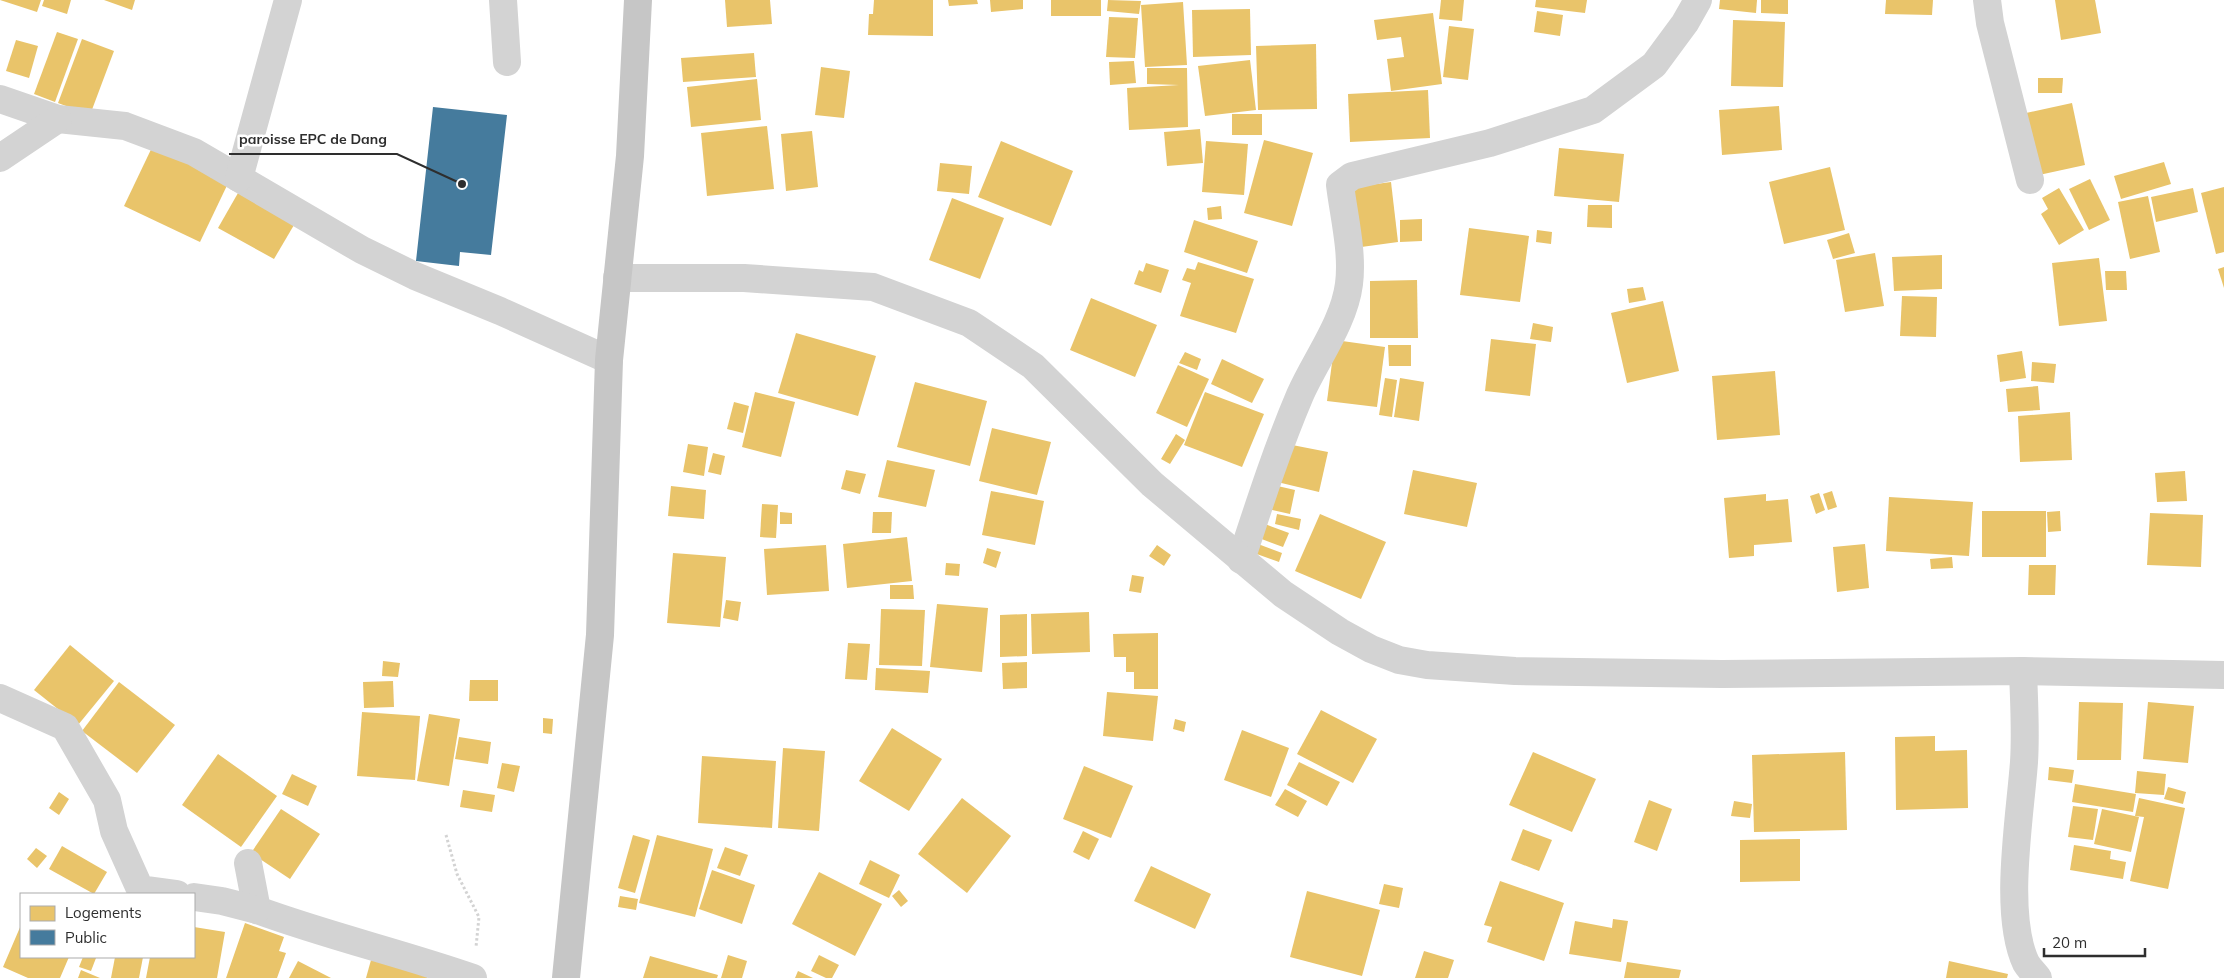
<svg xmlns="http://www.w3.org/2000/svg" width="2224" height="978" font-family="Mulish,sans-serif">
  <rect width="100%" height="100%" fill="#fff"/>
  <g fill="#e9c46a">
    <polygon points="0,0 41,0 37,12"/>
    <polygon points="44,0 71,0 67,14 42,6"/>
    <polygon points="104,0 135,0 132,10"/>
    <polygon points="725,0 770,0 772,24 727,27"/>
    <polygon points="874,0 933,0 933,36 868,35 869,14 873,14"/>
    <polygon points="948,0 977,0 978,4 949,6"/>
    <polygon points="990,0 1023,0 1023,9 991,12"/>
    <rect x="1051" y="0" width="50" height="16"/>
    <polygon points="1108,0 1141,1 1139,14 1107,11"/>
    <polygon points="1441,0 1464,0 1462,21 1439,19"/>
    <polygon points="1536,0 1587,0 1585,13 1535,7"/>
    <polygon points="1720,0 1757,0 1756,13 1719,9"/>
    <polygon points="1761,0 1788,0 1788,14 1761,13"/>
    <polygon points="1886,0 1933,0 1932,15 1885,14"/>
    <polygon points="2055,0 2095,0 2101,33 2061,40"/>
    <polygon points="1183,2 1187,65 1145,67 1141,5"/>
    <polygon points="1250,9 1251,55 1193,57 1192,10"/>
    <polygon points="1537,11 1563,15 1560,36 1534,32"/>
    <polygon points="1433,13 1442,84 1391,91 1387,59 1404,57 1401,37 1377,40 1374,20"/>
    <polygon points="1109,17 1138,18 1135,58 1106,57"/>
    <polygon points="1733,20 1785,22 1783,87 1731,86"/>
    <polygon points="1449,26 1474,29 1468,80 1443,77"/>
    <polygon points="57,32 78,39 55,102 34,94"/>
    <polygon points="82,39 114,51 90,115 58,103"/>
    <polygon points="16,40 38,46 29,78 6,71"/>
    <polygon points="1316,44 1317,109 1258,110 1256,46"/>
    <polygon points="754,53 756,77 683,82 681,58"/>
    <polygon points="1250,60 1256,110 1205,116 1198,66"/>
    <polygon points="1134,61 1136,83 1110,85 1109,62"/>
    <polygon points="821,67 850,71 844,118 815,115"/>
    <polygon points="1147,68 1187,68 1188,127 1129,130 1127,88 1179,85 1147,84"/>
    <polygon points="2038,78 2063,78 2062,93 2038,93"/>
    <polygon points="757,79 761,120 691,127 687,87"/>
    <polygon points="1428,90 1430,138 1350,142 1348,94"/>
    <polygon points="2072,103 2085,165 2039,175 2026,113"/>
    <polygon points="1779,106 1782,150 1722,155 1719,110"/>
    <rect x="1232" y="114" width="30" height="21"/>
    <polygon points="767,126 774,189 707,196 701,133"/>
    <polygon points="1200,129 1203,163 1167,166 1164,132"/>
    <polygon points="812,131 818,187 786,191 781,134"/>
    <polygon points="156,139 232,175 200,242 124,206"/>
    <polygon points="1264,140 1313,153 1292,226 1244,213"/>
    <polygon points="1001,141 1073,171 1051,226 978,197"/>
    <polygon points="1206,141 1248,144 1244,195 1202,192"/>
    <polygon points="1559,148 1624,154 1619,202 1554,196"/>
    <polygon points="2164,162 2171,184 2121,199 2114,176"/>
    <polygon points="940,163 972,166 969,194 937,191"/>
    <polygon points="1830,167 1845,230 1784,244 1769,182"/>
    <polygon points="2090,179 2110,220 2089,230 2069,189"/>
    <polygon points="1391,182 1398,242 1354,248 1347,188"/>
    <polygon points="2224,187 2224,252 2216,254 2201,193"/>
    <polygon points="2059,188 2084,230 2059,245 2041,214 2048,209 2042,198"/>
    <polygon points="2193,188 2198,212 2156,222 2151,197"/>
    <polygon points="238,193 294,225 274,259 218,228"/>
    <polygon points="2148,196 2160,252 2130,259 2118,202"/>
    <polygon points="952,198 1004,218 980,279 929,260"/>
    <polygon points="1588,205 1612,205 1612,228 1587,227"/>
    <polygon points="1221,206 1222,219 1208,220 1207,208"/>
    <polygon points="1422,219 1422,241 1400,242 1400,220"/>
    <polygon points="1194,220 1258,241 1247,273 1184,252"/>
    <polygon points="1469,228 1529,236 1520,302 1460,295"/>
    <polygon points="1537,230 1552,232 1551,244 1536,242"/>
    <polygon points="1849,233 1855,253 1833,259 1827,240"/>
    <polygon points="1875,253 1884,306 1845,312 1836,260"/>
    <polygon points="1942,255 1942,289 1894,291 1892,257"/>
    <polygon points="2099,258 2107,321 2059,326 2052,263"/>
    <polygon points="1198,262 1254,279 1236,333 1180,316 1191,283 1182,280 1187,268 1195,270"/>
    <polygon points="1146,263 1169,270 1161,293 1134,284 1139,270 1143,272"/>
    <polygon points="2224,267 2224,288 2218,269"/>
    <polygon points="2105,271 2126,271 2127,290 2106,290"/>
    <polygon points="1417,280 1418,338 1370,338 1370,281"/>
    <polygon points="1643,287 1646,300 1629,303 1627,289"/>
    <polygon points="1902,296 1937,297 1936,337 1900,336"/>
    <polygon points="1091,298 1157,325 1135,377 1070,350"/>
    <polygon points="1663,301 1679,371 1627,383 1611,313"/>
    <polygon points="1533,323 1553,327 1551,342 1530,339"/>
    <polygon points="796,333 876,356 858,416 778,393"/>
    <polygon points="1491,339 1536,344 1530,396 1485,391"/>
    <polygon points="1335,340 1385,347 1377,407 1327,401"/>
    <polygon points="1388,345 1411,345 1411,366 1389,366"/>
    <polygon points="2022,351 2026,378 2000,382 1997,355"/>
    <polygon points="1185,352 1201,359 1197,370 1179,363"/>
    <polygon points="1222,359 1264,379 1252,403 1211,384"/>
    <polygon points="2032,362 2056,364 2054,383 2031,381"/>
    <polygon points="1178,365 1209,379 1187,427 1156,413"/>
    <polygon points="1775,371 1780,435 1717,440 1712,376"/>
    <polygon points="1385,378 1397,380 1392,417 1379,415"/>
    <polygon points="1400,378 1424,382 1419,421 1394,417"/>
    <polygon points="915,382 987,401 970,466 897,447"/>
    <polygon points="2038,386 2040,410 2008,412 2006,389"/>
    <polygon points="755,392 795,402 781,457 742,447"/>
    <polygon points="1205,392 1264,414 1242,467 1184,445"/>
    <polygon points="734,402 749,406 743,433 727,429"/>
    <polygon points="2070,412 2072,460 2020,462 2018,416"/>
    <polygon points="992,428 1051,442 1037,495 979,481"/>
    <polygon points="1176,434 1185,440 1170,464 1161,459"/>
    <polygon points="1282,443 1328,452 1319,492 1273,481"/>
    <polygon points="688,444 708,447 704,476 683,472"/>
    <polygon points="713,453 725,456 721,475 708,472"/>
    <polygon points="887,460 935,470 926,507 878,497"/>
    <polygon points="846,470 866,474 860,494 841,489"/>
    <polygon points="1413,470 1477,483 1467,527 1404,514"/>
    <polygon points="2185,471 2187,501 2157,502 2155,473"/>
    <polygon points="1269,484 1295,490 1290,514 1263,508"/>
    <polygon points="671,486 706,490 704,519 668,516"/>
    <polygon points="991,491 1044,501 1035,545 982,535"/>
    <polygon points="1832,491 1837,507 1828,510 1823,494"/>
    <polygon points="1819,493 1825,510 1816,514 1810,496"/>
    <polygon points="1766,494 1766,501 1788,499 1792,542 1754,545 1754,556 1729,558 1724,498"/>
    <polygon points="1889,497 1973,502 1969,556 1886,551"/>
    <polygon points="762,504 778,505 776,538 760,537"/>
    <rect x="1982" y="511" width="64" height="46"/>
    <polygon points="2060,511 2061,531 2048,532 2047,512"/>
    <polygon points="780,512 792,513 792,524 780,524"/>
    <polygon points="873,512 892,512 891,533 872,533"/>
    <polygon points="2150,513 2203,515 2201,567 2147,565"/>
    <polygon points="1277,514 1301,519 1299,530 1275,524"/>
    <polygon points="1320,514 1386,542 1361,599 1295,571"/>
    <polygon points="1265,524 1289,533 1283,547 1259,538"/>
    <polygon points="907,537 912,581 847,588 843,544"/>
    <polygon points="1258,544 1282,553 1279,562 1254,553"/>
    <polygon points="1865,544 1869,588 1837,592 1833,547"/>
    <polygon points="826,545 829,591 767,595 764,549"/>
    <polygon points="1157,545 1171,555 1164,566 1149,556"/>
    <polygon points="987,548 1001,552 996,568 983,563"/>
    <polygon points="673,553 726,557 720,627 667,623"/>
    <polygon points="1952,557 1953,568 1931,569 1930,559"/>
    <polygon points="946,563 960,564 959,576 945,575"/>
    <polygon points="2029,565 2056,565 2055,595 2028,595"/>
    <polygon points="1132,575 1144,577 1141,593 1129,591"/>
    <polygon points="890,585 913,585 914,599 890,599"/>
    <polygon points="726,600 741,602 738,621 723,618"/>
    <polygon points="937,604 988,608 982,672 930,667"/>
    <polygon points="881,609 925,610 922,666 879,665"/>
    <polygon points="1089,612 1090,652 1032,654 1031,614"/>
    <polygon points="1027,614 1027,656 1000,657 1000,615"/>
    <polygon points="1158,633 1158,689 1134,689 1134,672 1126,672 1126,657 1114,657 1113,634"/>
    <polygon points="848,643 870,644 867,680 845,679"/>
    <polygon points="70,645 114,681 78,725 34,690"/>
    <polygon points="383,661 400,663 398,677 382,676"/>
    <polygon points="1027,662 1027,688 1003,689 1002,663"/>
    <polygon points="876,668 930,671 928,693 875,690"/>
    <polygon points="470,680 498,680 498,701 469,701"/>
    <polygon points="393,681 394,707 364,708 363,682"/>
    <polygon points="119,682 175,725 137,773 82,731"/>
    <polygon points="1107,692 1158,696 1153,741 1103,736"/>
    <polygon points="2079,702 2123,703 2121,760 2077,760"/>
    <polygon points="2148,702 2194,706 2188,763 2143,759"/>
    <polygon points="1321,710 1377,739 1353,783 1297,754"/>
    <polygon points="362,712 420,716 415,780 357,776"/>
    <polygon points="429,714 460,719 449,786 417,781"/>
    <polygon points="543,718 553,719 552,734 543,733"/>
    <polygon points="1175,719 1186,722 1184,732 1173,729"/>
    <polygon points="892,728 942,759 909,811 859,781"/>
    <polygon points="1242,730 1289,748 1271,797 1224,780"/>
    <polygon points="1935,736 1935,751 1967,750 1968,808 1896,810 1895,737"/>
    <polygon points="459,737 491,742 488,764 455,759"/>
    <polygon points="783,748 825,751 819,831 778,828"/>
    <polygon points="1533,752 1596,779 1572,832 1509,805"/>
    <polygon points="1845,752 1847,830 1754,832 1752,755"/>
    <polygon points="218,754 277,796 241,847 182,805"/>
    <polygon points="702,756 776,761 772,828 698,823"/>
    <polygon points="1299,762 1340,782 1327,806 1287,785"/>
    <polygon points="502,763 520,766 514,792 497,788"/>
    <polygon points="1084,766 1133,786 1111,838 1063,819"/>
    <polygon points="2049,767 2074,770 2072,783 2048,780"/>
    <polygon points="2137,771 2166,774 2164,795 2135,793"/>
    <polygon points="292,774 317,786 308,806 282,794"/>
    <polygon points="2075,784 2136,794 2133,812 2072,802"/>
    <polygon points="2168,787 2186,792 2183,804 2164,799"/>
    <polygon points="1285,789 1307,801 1298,817 1275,805"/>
    <polygon points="463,790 495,795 492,812 460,807"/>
    <polygon points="59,792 69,799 59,815 49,808"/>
    <polygon points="962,798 1011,836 967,893 918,854"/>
    <polygon points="2139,798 2185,808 2168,889 2130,881 2144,817 2135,816"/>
    <polygon points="1649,800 1672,809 1657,851 1634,842"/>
    <polygon points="1734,801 1752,804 1750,818 1731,816"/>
    <polygon points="2073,806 2098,809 2093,840 2068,837"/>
    <polygon points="281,809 320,834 290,879 251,853"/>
    <polygon points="2102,809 2139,817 2131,852 2094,844"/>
    <polygon points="1523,829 1552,840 1539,871 1511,860"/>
    <polygon points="1083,831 1099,839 1089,860 1073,852"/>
    <polygon points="633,835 650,840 635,893 618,888"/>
    <polygon points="657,835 713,849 695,917 639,903"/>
    <polygon points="1800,839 1800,881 1740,882 1740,840"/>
    <polygon points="2074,845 2111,851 2110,859 2126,862 2123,879 2070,870"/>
    <polygon points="62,846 107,872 94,894 49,869"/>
    <polygon points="725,847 748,855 740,876 717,868"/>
    <polygon points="36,848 47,856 37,868 27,859"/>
    <polygon points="870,860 900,875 889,898 859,884"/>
    <polygon points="1151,866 1211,894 1195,929 1134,901"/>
    <polygon points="712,870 755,885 742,924 699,909"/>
    <polygon points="819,872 882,904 855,956 792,924"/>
    <polygon points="1500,881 1564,903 1544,961 1487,942 1492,927 1484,925"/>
    <polygon points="1384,884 1403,888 1399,908 1379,904"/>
    <polygon points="899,890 908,901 901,907 892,896"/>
    <polygon points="1307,891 1380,910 1362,976 1290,957"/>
    <polygon points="620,896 638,899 636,910 618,907"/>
    <polygon points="1613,919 1628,921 1621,962 1569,954 1575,921 1612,928"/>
    <polygon points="245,923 284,937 279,951 286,953 277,978 226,978"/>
    <polygon points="21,925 21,957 69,957 60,978 28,978 3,967"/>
    <polygon points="194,927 225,932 217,978 146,978 150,957 194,957"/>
    <polygon points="1424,951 1454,960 1448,978 1415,978"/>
    <polygon points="728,955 747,961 742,978 721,978"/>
    <polygon points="819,955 839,965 832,978 826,978 811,971"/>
    <polygon points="650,956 718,975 717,978 643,978"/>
    <polygon points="83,957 96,958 91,971 79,967"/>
    <polygon points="115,957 143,957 139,978 111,978"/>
    <polygon points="371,960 428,975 427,978 366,978"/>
    <polygon points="298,961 331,978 289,978"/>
    <polygon points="1949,961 2008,974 2007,978 1946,978"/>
    <polygon points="1627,962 1681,970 1679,978 1624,978"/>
    <polygon points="81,970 100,978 78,978"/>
    <polygon points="798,971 813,978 795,978"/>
  </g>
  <polygon fill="#457b9d" points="433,107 507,115 491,255 460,252 459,266 416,261"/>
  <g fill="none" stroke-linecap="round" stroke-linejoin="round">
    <polyline stroke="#d3d3d3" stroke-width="3" stroke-dasharray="2.5 2.5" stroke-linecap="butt" points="446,835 457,874 479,917 476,947"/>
    <g stroke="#d3d3d3" stroke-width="28">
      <polyline points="503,0 507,62"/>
      <polyline points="1987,0 1990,23 2030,180"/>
      <polyline points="0,99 58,119 125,126 194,152 362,250 415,276 500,311 609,360"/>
      <polyline points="0,158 58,119"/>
      <polyline points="239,178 288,0"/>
      <path d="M 1241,560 C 1259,505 1277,449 1300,395 C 1316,359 1344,323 1349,284 C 1353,252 1344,217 1340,185 L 1352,176 L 1490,143 L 1593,110 L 1654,65 L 1685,23 L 1698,0"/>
      <path d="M 2023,671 C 2024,701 2026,732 2024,762 C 2020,817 2003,914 2026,963 C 2029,968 2034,973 2038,978"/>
      <polyline points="0,698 65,727 107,800 114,831 140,889 177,894"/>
      <path d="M 248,863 L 257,910 C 328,936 401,953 473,978"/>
      <polyline points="194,897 222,901 257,910"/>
    </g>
    <polyline stroke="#d3d3d3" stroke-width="28" points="617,278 744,278 873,287 969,323 1033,366 1152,484 1283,594 1340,632 1371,649 1399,660 1427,665 1515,671 1722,674 2023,671 2224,675"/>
    <polyline stroke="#c6c6c6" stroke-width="28" points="566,978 600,635 609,360 630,156 638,0"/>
  </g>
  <path fill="none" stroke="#2e2e2e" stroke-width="2" d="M462 184L397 154H229"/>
  <circle fill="#2e2e2e" stroke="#fff" stroke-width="2" cx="462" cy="184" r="5"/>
  <g font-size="14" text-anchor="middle" font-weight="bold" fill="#2e2e2e" stroke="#fff" stroke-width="5" stroke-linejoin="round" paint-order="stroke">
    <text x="313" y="144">paroisse EPC de Dang</text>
  </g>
  <rect x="20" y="893" width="175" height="65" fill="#ffffff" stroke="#ababab"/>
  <rect x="30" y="906" width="25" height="15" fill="#e9c46a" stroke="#ababab"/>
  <text x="65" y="918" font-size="15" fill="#2e2e2e">Logements</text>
  <rect x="30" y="930" width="25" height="15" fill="#457b9d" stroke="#ababab"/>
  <text x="65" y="943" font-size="15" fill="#2e2e2e">Public</text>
  <path d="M2044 948v8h101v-8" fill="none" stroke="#2e2e2e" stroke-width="2.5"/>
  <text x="2052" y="948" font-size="15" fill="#2e2e2e" stroke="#ffffff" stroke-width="4" paint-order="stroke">20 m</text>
</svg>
